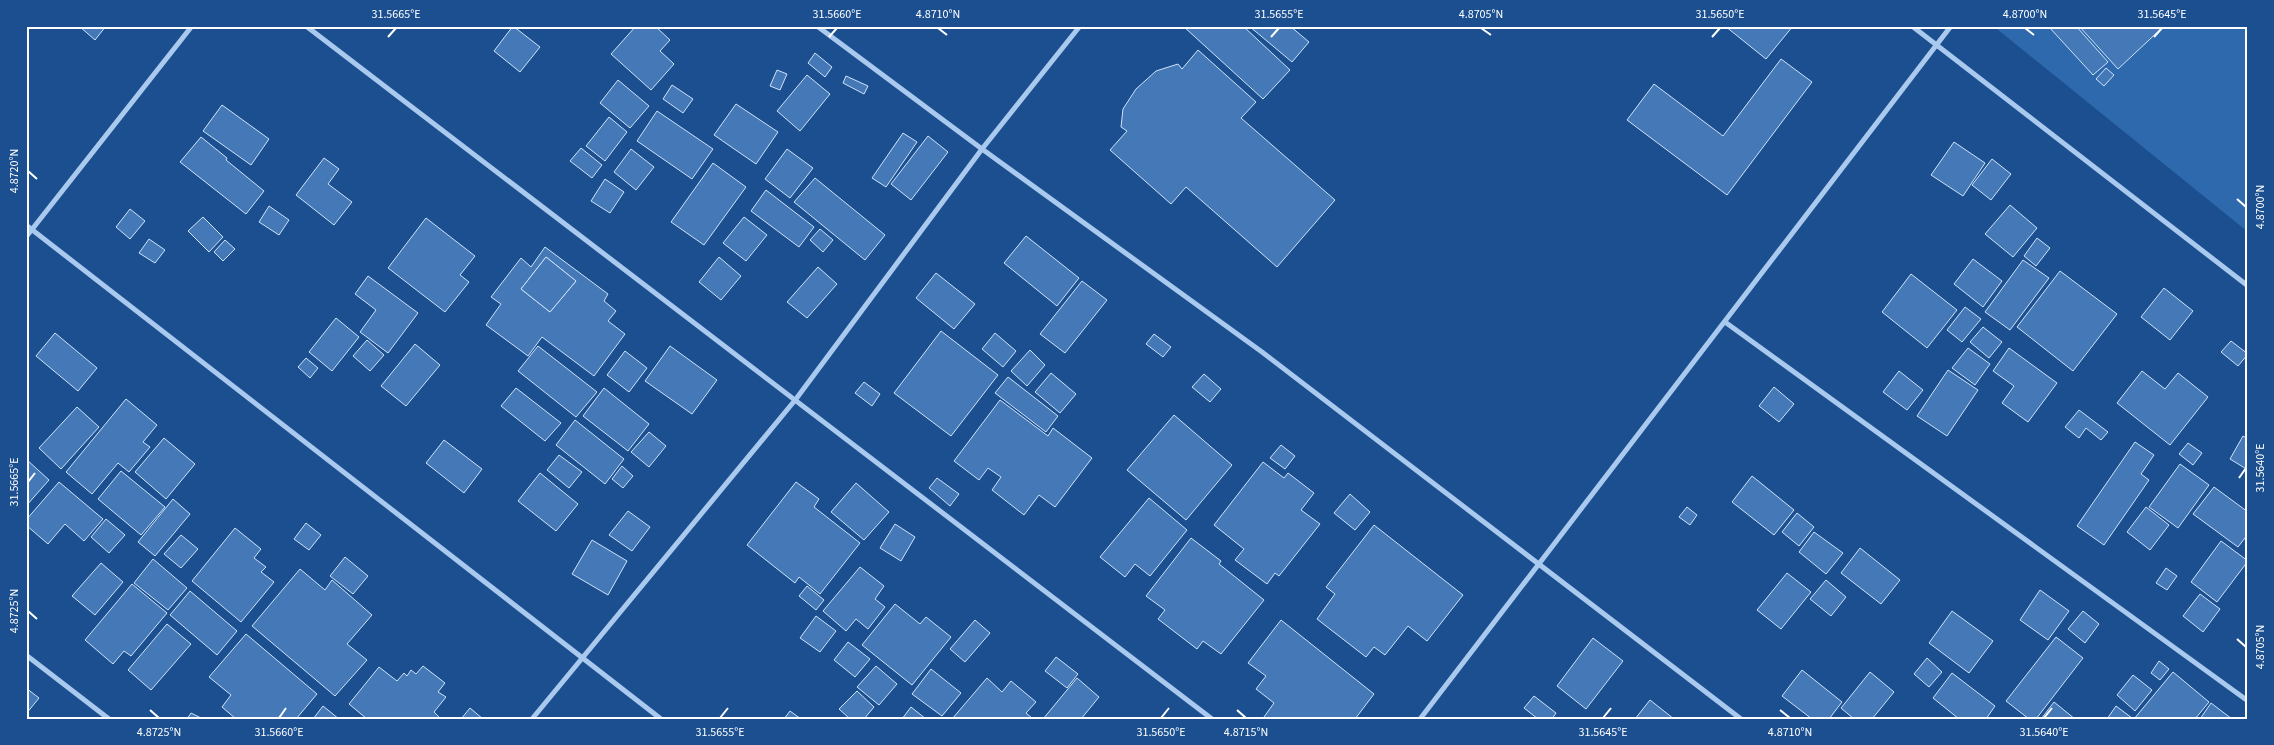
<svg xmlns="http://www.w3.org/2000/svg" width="2274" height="745" font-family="'Source Sans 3',sans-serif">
  <rect width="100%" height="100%" fill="#1b4f8f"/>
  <polygon fill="#2e69ad" points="1999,26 2248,26 2248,232 1997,29"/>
  <g fill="#4478b7" stroke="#cfe3fa" fill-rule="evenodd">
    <polygon points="79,26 106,26 95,40"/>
    <polygon points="513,26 540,47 520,72 494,51"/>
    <polygon points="636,26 655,26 670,40 660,51 674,64 651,90 611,54"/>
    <polygon points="1183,26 1243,26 1290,70 1263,99"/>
    <polygon points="1249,26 1290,26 1309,42 1292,62"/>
    <polygon points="1725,26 1793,26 1766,59"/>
    <polygon points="2076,26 2108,62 2093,75 2049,27"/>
    <polygon points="2079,26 2164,26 2118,69"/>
    <polygon points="1198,50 1256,102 1241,118 1335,200 1277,267 1186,187 1171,204 1110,150 1127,131 1121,127 1123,109 1136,89 1156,71 1178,64 1182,69"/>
    <polygon points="815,53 832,67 825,77 808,63"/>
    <polygon points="1781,59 1812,82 1727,195 1627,120 1654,84 1723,136"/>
    <polygon points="2106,68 2114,75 2104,86 2096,79"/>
    <polygon points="777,70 787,74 780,90 770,86"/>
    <polygon points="807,75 830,94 800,131 777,111"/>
    <polygon points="846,76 868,86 864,94 843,83"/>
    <polygon points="618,80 649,106 630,128 600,103"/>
    <polygon points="672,85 693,99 683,113 663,99"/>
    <polygon points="736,104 778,132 756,164 714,135"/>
    <polygon points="222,105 269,139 251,165 203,131"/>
    <polygon points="657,111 713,149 692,179 637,141"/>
    <polygon points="609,117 627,132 605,161 586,146"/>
    <polygon points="903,133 917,142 886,187 872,178"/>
    <polygon points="928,136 948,152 911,200 891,184"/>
    <polygon points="201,137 227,158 226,160 264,191 246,214 180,162"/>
    <polygon points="1954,142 1985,163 1963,196 1931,175"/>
    <polygon points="581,148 602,165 592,178 570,161"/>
    <polygon points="631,149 654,167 636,190 614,172"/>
    <polygon points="787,149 813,168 790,198 765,179"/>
    <polygon points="324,158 339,169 328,184 352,202 334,225 296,195"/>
    <polygon points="1992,159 2011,174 1991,200 1972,185"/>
    <polygon points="713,163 746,187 704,245 671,222"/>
    <polygon points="815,178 885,235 865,260 794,202"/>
    <polygon points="605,179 624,192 610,213 591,201"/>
    <polygon points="766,190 814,227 799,247 751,211"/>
    <polygon points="2010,205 2037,228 2013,257 1985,234"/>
    <polygon points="269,206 289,220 279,235 259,222"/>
    <polygon points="130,209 145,221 130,239 116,227"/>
    <polygon points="203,217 223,237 209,252 188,231"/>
    <polygon points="744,217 767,235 746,261 723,243"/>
    <polygon points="426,218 475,256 460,275 469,282 445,312 388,268"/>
    <polygon points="820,229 833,240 823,252 810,240"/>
    <polygon points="1026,236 1079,278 1057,306 1004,263"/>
    <polygon points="2037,238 2050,248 2036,266 2024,256"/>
    <polygon points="149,239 165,250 155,263 139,253"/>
    <polygon points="225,240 235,249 223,261 214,252"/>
    <path d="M 545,247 L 608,294 L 604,301 L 616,311 L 608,321 L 625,334 L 594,376 L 542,337 L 528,356 L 486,325 L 501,304 L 491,297 L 521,258 L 531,267 ZM 546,257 L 576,281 L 550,312 L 521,289 Z"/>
    <polygon points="546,257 576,281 550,312 521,289"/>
    <polygon points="719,257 741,276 721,300 699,282"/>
    <polygon points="1973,259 2002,281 1983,307 1954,284"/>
    <polygon points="2023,260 2049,278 2010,330 1985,312"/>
    <polygon points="818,267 837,284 807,318 787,302"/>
    <polygon points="2060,271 2117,314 2073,371 2017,327"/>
    <polygon points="936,273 975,304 954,329 916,298"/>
    <polygon points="1911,274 1957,310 1927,348 1882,312"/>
    <polygon points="368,276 418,313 388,353 360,332 376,310 355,294"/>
    <polygon points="1082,281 1107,300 1065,353 1040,334"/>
    <polygon points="2164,288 2193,311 2170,340 2141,317"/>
    <polygon points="1965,307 1981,319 1962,342 1947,330"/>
    <polygon points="336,318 359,337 332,371 309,352"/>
    <polygon points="1983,327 2002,342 1989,358 1970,342"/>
    <polygon points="941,331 998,375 951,436 894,393"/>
    <polygon points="55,333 97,368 78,391 36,356"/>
    <polygon points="995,333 1016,351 1003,367 982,349"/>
    <polygon points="1154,334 1171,347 1163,357 1146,344"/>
    <polygon points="367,340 384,355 370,371 353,356"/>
    <polygon points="2231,341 2248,354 2238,366 2221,352"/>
    <polygon points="415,344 440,365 406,406 381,386"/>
    <polygon points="538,346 597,392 576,417 518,371"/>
    <polygon points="670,346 717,380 692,414 645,381"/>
    <polygon points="1968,348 1990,364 1975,385 1952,368"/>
    <polygon points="2009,348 2057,383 2028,422 2002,403 2014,386 1993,371"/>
    <polygon points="1030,350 1045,365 1027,386 1011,371"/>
    <polygon points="625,351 647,368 629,392 607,375"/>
    <polygon points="306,358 318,368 310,378 298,367"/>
    <polygon points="1948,370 1978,390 1947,436 1917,416"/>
    <polygon points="1899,371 1923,390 1907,410 1883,392"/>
    <polygon points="2142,371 2165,389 2178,373 2208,397 2170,445 2117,403"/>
    <polygon points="1051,373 1076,394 1060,413 1035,392"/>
    <polygon points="1204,374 1221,389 1210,402 1192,387"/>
    <polygon points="1008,377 1058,416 1046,432 995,393"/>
    <polygon points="864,382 880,394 872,406 855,393"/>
    <polygon points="1774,387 1794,404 1779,422 1759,406"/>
    <polygon points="516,388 561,423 545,441 501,406"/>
    <polygon points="604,388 649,424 628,451 583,416"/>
    <polygon points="126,399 157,425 143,442 150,447 129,472 118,463 92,494 66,472"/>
    <polygon points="1000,400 1048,436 1053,428 1092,458 1055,507 1039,495 1024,515 992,490 1001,477 988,468 979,480 954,461"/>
    <polygon points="77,407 99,427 61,469 39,448"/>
    <polygon points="2079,410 2108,432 2101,440 2086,428 2079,438 2065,427"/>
    <polygon points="1174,415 1232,465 1186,520 1127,470"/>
    <polygon points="575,420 624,459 605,484 556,445"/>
    <polygon points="649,432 666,446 649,467 631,452"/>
    <polygon points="2243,436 2248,439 2248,470 2230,459"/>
    <polygon points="164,438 195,464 166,499 135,472"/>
    <polygon points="444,440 482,469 464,493 426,463"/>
    <polygon points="2135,442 2154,455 2141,474 2149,480 2104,545 2077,526"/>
    <polygon points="2188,443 2202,453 2193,465 2179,454"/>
    <polygon points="1281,445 1295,456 1285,469 1270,458"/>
    <polygon points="559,455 582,472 569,488 547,470"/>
    <polygon points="26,459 49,480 26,506"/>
    <polygon points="1263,462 1284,478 1288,473 1314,493 1301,510 1320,524 1279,576 1275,573 1267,584 1235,560 1244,549 1214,525"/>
    <polygon points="2180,464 2209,485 2178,528 2149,507"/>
    <polygon points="622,466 633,476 623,488 612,479"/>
    <polygon points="121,471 165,507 141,535 98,499"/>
    <polygon points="540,473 578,504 556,531 518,501"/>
    <polygon points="1752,476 1794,510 1774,535 1732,502"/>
    <polygon points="937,478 959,494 950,506 929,488"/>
    <polygon points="59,482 103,519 84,541 65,524 48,544 26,525 26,520"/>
    <polygon points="796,482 819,499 814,507 860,543 820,594 799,577 795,583 747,545"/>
    <polygon points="856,483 889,512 864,540 831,512"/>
    <polygon points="2214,487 2248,512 2248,534 2238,547 2193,514"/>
    <polygon points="1350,494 1370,512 1355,530 1334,513"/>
    <polygon points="1149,498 1187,530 1150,576 1135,564 1125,577 1100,557"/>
    <polygon points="173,499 190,514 155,556 138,542"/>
    <polygon points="1687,507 1697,515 1690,525 1679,517"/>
    <polygon points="2146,507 2169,525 2150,550 2127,532"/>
    <polygon points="628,511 650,527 632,551 609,535"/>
    <polygon points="1797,513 1814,527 1799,546 1782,532"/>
    <polygon points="106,519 125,535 109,553 91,537"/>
    <polygon points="306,523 321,535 309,550 294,539"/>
    <polygon points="895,524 915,537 901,561 880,548"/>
    <polygon points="1374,525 1463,595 1427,641 1408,626 1385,655 1374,647 1366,657 1317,619 1335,594 1326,587"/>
    <polygon points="235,528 261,549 254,558 266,567 261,572 274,582 241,622 192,581"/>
    <polygon points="1814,532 1843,553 1826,574 1799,552"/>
    <polygon points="181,535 198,549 181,568 164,554"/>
    <polygon points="1191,538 1221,561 1219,564 1264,600 1221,654 1203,641 1197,649 1158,619 1165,610 1146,596"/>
    <polygon points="592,540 627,561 608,595 572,574"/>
    <polygon points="2221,541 2248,561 2217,602 2191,582"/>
    <polygon points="1860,548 1900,580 1881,604 1841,573"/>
    <polygon points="345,557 368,576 353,594 330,576"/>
    <polygon points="153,559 187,588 168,610 134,583"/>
    <polygon points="101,563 123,582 95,615 72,596"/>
    <polygon points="860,567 884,586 875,599 885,607 868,629 856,619 846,631 823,611"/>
    <polygon points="2166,568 2177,576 2167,590 2156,583"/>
    <polygon points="300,569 325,590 332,580 372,615 347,644 367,660 335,696 252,626"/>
    <polygon points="1787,573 1811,592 1781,629 1757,610"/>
    <polygon points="1826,580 1846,597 1831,616 1810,599"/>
    <polygon points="132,584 167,613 131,656 124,651 113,664 85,640"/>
    <polygon points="807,586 824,600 816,610 799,596"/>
    <polygon points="2040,590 2069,611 2048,640 2020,620"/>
    <polygon points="190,591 237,631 217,655 170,615"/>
    <polygon points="2200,594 2220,609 2203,632 2183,616"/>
    <polygon points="895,604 920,624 926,617 951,637 912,685 862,645"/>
    <polygon points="1952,611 1993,641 1969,673 1929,643"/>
    <polygon points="2083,611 2099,624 2085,643 2068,629"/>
    <polygon points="816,616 836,631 820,652 800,638"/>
    <polygon points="975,620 990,633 965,662 950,649"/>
    <polygon points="1281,620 1374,694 1355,719 1266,719 1264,717 1274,703 1256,689 1266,676 1248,663"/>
    <polygon points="167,624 191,644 151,690 128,670"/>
    <polygon points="246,634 317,694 296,719 236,719 222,707 231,695 209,677"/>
    <polygon points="2056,637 2083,658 2036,719 2029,719 2006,701"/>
    <polygon points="1593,638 1623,661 1586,709 1557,686"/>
    <polygon points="848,642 870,659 855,677 834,660"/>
    <polygon points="1056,657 1078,674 1067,688 1045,671"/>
    <polygon points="1927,658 1942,672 1929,687 1914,674"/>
    <polygon points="2159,661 2169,669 2160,680 2151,673"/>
    <polygon points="423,666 445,683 438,692 446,697 434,712 441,719 367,719 349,704 379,667 397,681 404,673 407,676 411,670 416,674"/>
    <polygon points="876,666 897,684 879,705 857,687"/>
    <polygon points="931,669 961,693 942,716 912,694"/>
    <polygon points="1802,670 1842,702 1829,719 1812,719 1782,696"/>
    <polygon points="1870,672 1894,692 1872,719 1854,719 1841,708"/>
    <polygon points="2173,672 2209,702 2195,719 2134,719"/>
    <polygon points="1952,673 1995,706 1986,719 1959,719 1933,698"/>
    <polygon points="2133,675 2152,690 2135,711 2117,695"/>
    <polygon points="987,678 1002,692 1011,681 1036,702 1026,713 1033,719 952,719"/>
    <polygon points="1077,678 1099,697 1081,719 1043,719"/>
    <polygon points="26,688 39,698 26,714"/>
    <polygon points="857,691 874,707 864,719 850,719 839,709"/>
    <polygon points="1534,696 1556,713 1552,719 1538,719 1524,708"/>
    <polygon points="1650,700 1674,719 1635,719"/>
    <polygon points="2054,702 2075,719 2041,719"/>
    <polygon points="2211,703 2232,719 2200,719"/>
    <polygon points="323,706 339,719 313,719"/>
    <polygon points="2116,706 2132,718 2131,719 2107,719"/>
    <polygon points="911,707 926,719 902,719"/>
    <polygon points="470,708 483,719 461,719"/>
    <polygon points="790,711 801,719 784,719"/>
    <polygon points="191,713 203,719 187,719"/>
  </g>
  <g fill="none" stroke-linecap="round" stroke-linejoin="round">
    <g stroke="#a9c9ee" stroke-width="5">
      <polyline points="306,26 1212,719"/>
      <polyline points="817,26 982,149 1262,352 1741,719"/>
      <polyline points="1912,26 2248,286"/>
      <polyline points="26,225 661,719"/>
      <polyline points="26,237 192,26"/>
      <polyline points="1725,322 2248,701"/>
      <polyline points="26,655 109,719"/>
      <polyline points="532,719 796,399 982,149 1080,26"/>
      <polyline points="1420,719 1951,26"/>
    </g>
  </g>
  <path fill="none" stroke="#fff" stroke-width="2" d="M 938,28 L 947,35M 1481,28 L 1491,35M 2025,28 L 2034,35M 388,37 L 396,28M 829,37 L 837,28M 1271,37 L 1279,28M 1712,37 L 1720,28M 2154,37 L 2162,28M 28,171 L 37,179M 2237,199 L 2246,207M 2239,478 L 2246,468M 28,482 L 35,473M 28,611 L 37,619M 2237,639 L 2246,647M 150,710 L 159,718M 1237,710 L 1246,718M 1780,710 L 1790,718M 279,718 L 286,708M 720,718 L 728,708M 1161,718 L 1169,708M 1603,718 L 1611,708M 2044,718 L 2052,708"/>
  <rect width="2274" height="745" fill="none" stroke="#1b4f8f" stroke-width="55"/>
  <rect x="28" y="28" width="2218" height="690" fill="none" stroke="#fff" stroke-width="2"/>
  <g font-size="12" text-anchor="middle" fill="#fff">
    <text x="396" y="18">31.5665°E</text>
    <text x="837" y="18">31.5660°E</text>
    <text x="938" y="18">4.8710°N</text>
    <text x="1279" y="18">31.5655°E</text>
    <text x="1481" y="18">4.8705°N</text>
    <text x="1720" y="18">31.5650°E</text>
    <text x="2025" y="18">4.8700°N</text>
    <text x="2162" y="18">31.5645°E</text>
    <text transform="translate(14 171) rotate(-90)" y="4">4.8720°N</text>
    <text transform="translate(2260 207) rotate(-90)" y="4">4.8700°N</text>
    <text transform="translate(2260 468) rotate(-90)" y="4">31.5640°E</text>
    <text transform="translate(14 482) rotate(-90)" y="4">31.5665°E</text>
    <text transform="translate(14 611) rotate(-90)" y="4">4.8725°N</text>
    <text transform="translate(2260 647) rotate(-90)" y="4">4.8705°N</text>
    <text x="159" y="736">4.8725°N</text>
    <text x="279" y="736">31.5660°E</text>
    <text x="720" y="736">31.5655°E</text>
    <text x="1161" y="736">31.5650°E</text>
    <text x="1246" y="736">4.8715°N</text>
    <text x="1603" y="736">31.5645°E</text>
    <text x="1790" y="736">4.8710°N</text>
    <text x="2044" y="736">31.5640°E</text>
  </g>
</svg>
